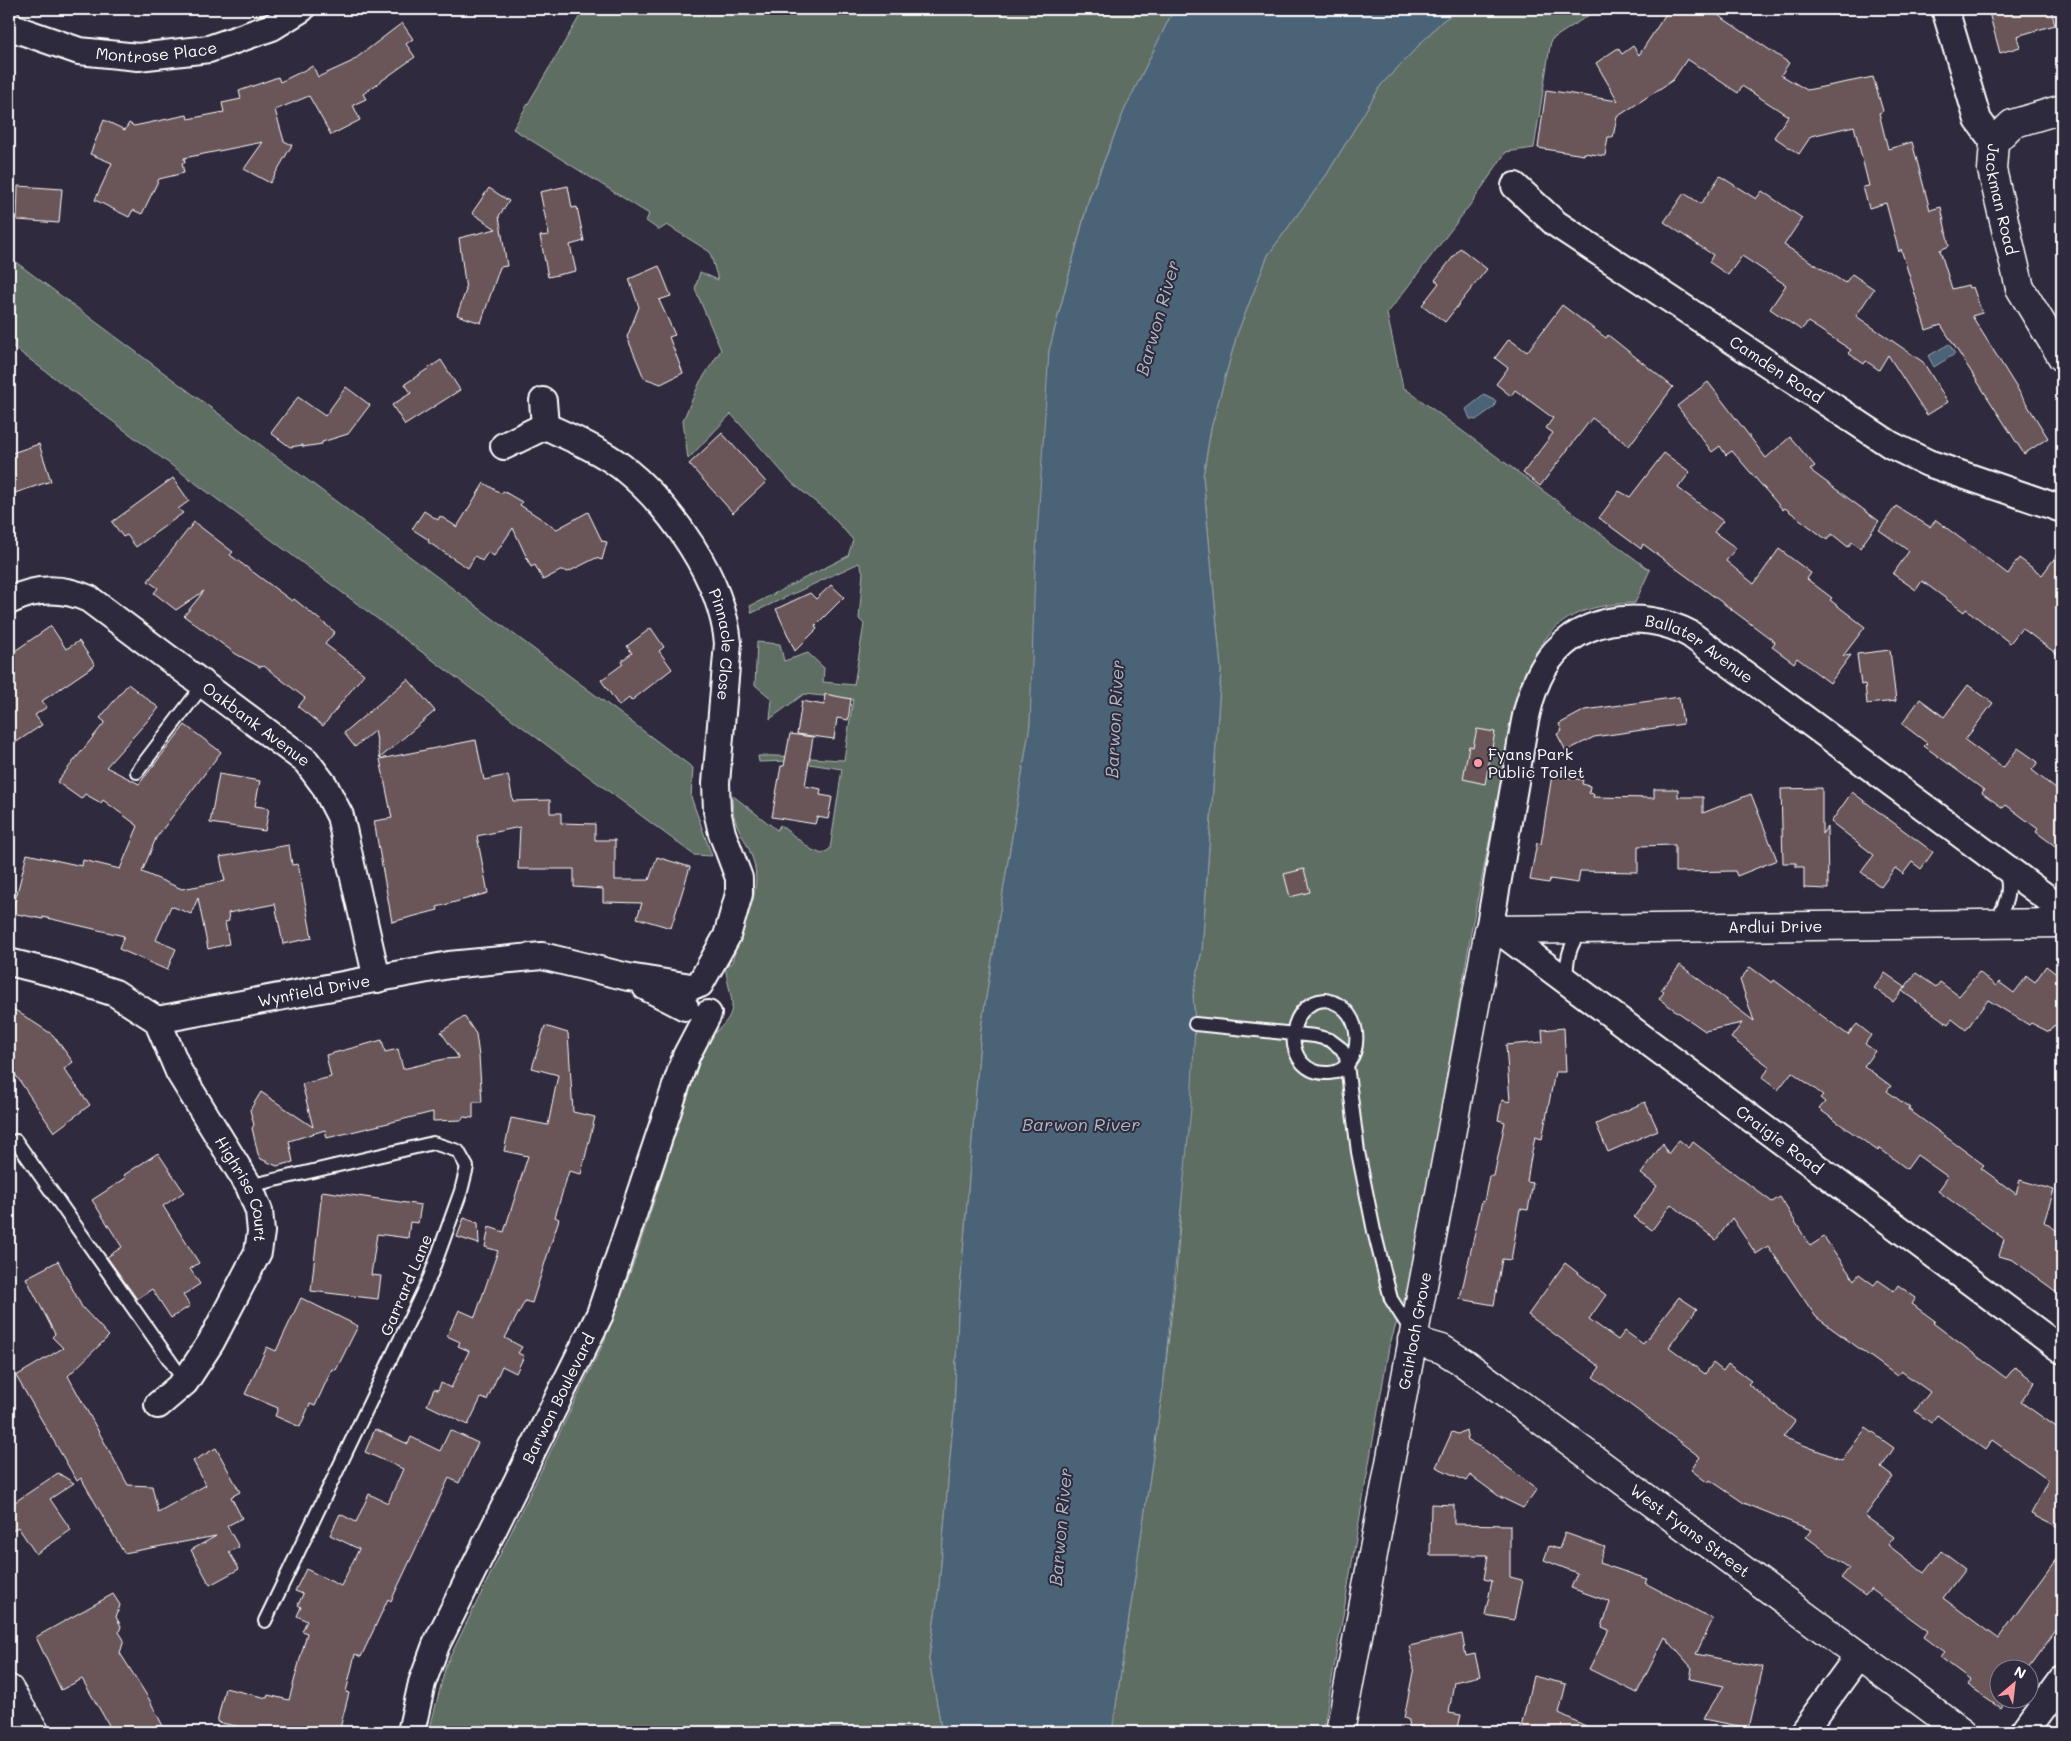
<svg xmlns="http://www.w3.org/2000/svg" width="2071" height="1741" font-family="Mali,sans-serif">
  <rect width="100%" height="100%" fill="#2f2a3d"/>
  <filter id="ink" filterUnits="userSpaceOnUse"><feTurbulence type="fractalNoise" baseFrequency=".02" numOctaves="2"/><feDisplacementMap in="SourceGraphic" scale="10" xChannelSelector="R" yChannelSelector="G"/><feConvolveMatrix kernelMatrix="1 2 1 2 8 2 1 2 1" color-interpolation-filters="sRGB"/></filter>
  <g filter="url(#ink)">
    <g fill="#5e6e64" stroke="#aeb6b2">
      <path d="M 584,9 L 1176,9 L 1171,15 L 1125,109 L 1089,198 L 1049,351 L 1030,725 L 981,1029 L 958,1316 L 954,1412 L 939,1587 L 929,1659 L 942,1732 L 429,1732 L 446,1665 L 603,1344 C 645,1244 670,1138 709,1037 C 746,1010 728,1000 725,964 L 730,964 L 732,962 C 740,932 764,891 753,860 C 744,832 732,829 732,795 L 777,830 L 780,825 L 812,850 L 822,854 L 830,849 L 842,769 L 789,761 L 759,762 L 758,756 C 787,755 815,759 844,760 L 853,699 L 804,694 L 770,719 L 772,699 L 755,685 L 757,642 L 780,644 L 784,661 L 808,653 L 824,668 L 823,682 L 854,685 L 864,624 L 859,619 L 863,572 L 859,563 L 752,613 L 750,606 L 848,556 L 853,540 L 829,513 L 792,483 L 731,414 L 688,459 L 683,420 L 700,382 L 721,350 L 695,289 L 700,272 L 718,280 L 710,252 L 667,225 L 659,230 L 646,221 L 649,214 L 513,129 Z"/>
      <path d="M 1459,9 L 1598,9 L 1551,40 L 1534,148 L 1506,152 L 1473,201 L 1387,314 L 1403,387 L 1650,570 L 1635,603 C 1571,605 1546,624 1521,683 L 1472,927 L 1415,1265 L 1389,1347 L 1323,1732 L 1112,1732 L 1163,1388 L 1176,1274 L 1195,1024 L 1193,995 L 1202,950 L 1221,669 L 1203,476 L 1211,428 L 1237,334 L 1268,255 L 1327,174 L 1381,85 L 1441,22 Z"/>
      <polygon points="9,257 693,768 691,797 712,856 694,855 9,344"/>
    </g>
    <g fill="#4c6377" stroke="#94a1ad">
      <polygon points="1176,9 1459,9 1441,22 1381,85 1327,174 1268,255 1237,334 1211,428 1203,476 1221,669 1202,950 1193,995 1195,1024 1191,1108 1163,1388 1112,1732 942,1732 929,1659 939,1587 954,1412 958,1316 981,1029 1030,725 1035,568 1049,351 1089,199 1125,109 1171,15"/>
      <polygon points="1949,344 1955,354 1934,367 1928,356"/>
      <polygon points="1484,395 1496,401 1494,407 1476,420 1470,419 1466,409"/>
    </g>
    <g fill="#6b5659" stroke="#fff">
      <polygon points="1669,9 1709,9 1789,63 1781,75 1807,90 1873,77 1883,111 1879,113 1888,149 1912,142 1930,210 1941,207 1949,246 1940,250 1952,289 1968,285 1969,288 1973,287 1982,313 1972,316 2048,438 2024,454 1941,325 1926,330 1901,249 1899,252 1886,203 1869,208 1863,187 1869,186 1854,126 1811,136 1799,154 1774,137 1788,116 1742,86 1738,93 1687,59 1673,80 1617,117 1613,137 1608,137 1605,156 1584,153 1584,155 1538,148 1546,90 1618,101 1596,63 1618,48 1622,54 1633,46 1639,55"/>
      <polygon points="1988,9 2051,9 2055,25 2017,36 2020,47 2000,53"/>
      <polygon points="402,23 413,39 406,44 415,57 363,94 366,99 353,105 360,120 331,135 309,96 275,110 284,141 292,145 270,183 244,169 263,142 184,158 185,163 182,163 184,173 159,179 142,214 133,210 129,217 95,200 112,163 90,154 104,120 125,130 129,123 134,126 187,115 188,119 224,112 222,103 241,99 239,91 278,77 280,82 313,66 318,77 351,62"/>
      <polygon points="1720,176 1756,199 1762,191 1802,218 1784,245 1845,283 1852,274 1874,289 1856,316 1923,362 1948,402 1927,415 1888,355 1879,370 1866,361 1864,364 1848,353 1851,350 1808,322 1801,330 1770,309 1786,285 1742,256 1728,275 1709,262 1713,255 1664,222 1684,193 1701,204"/>
      <polygon points="18,186 62,189 59,223 17,220"/>
      <polygon points="568,186 572,208 577,207 584,241 570,245 576,271 548,277 540,236 549,235 540,192"/>
      <polygon points="489,188 509,201 499,216 507,266 500,267 481,323 457,315 466,290 459,238 496,229 472,213"/>
      <polygon points="1460,248 1487,269 1445,322 1422,305 1439,283 1435,280"/>
      <polygon points="659,266 671,296 659,300 675,335 669,337 683,373 661,384 644,378 627,337 639,307 629,279"/>
      <polygon points="1562,305 1606,338 1608,335 1673,387 1629,446 1592,418 1540,486 1523,473 1553,433 1546,428 1553,418 1515,390 1511,396 1496,384 1508,368 1495,358 1509,339 1527,352"/>
      <polygon points="441,360 460,390 405,425 392,405 411,393 405,384"/>
      <polygon points="1708,382 1766,458 1790,437 1815,466 1810,470 1879,521 1860,548 1852,542 1848,547 1832,534 1827,540 1785,508 1783,510 1732,451 1726,455 1720,446 1712,452 1677,406"/>
      <polygon points="346,387 370,405 348,434 322,442 322,444 303,447 303,445 290,447 271,433 298,397 325,416"/>
      <polygon points="722,433 766,482 733,513 689,464"/>
      <polygon points="39,444 51,481 9,495 9,454"/>
      <polygon points="1664,453 1690,472 1678,488 1723,521 1714,532 1736,548 1726,561 1754,584 1779,549 1811,573 1807,579 1832,598 1830,600 1865,627 1843,656 1851,655 1830,683 1797,658 1794,663 1772,647 1775,642 1712,595 1643,544 1641,549 1599,518 1619,491 1630,497"/>
      <polygon points="173,478 189,501 178,509 183,513 136,547 127,535 123,537 112,522"/>
      <polygon points="484,483 502,494 503,491 522,502 520,505 557,529 588,512 602,541 607,542 602,560 596,558 568,572 562,570 543,580 535,565 531,567 513,528 494,556 488,552 482,561 475,556 468,568 428,542 429,540 412,529 424,511 438,520 440,516 457,527"/>
      <polygon points="1896,506 1930,527 1936,520 2008,574 2019,558 2042,575 2062,548 2062,658 2022,628 2010,643 1966,609 1964,612 1922,581 1916,590 1893,574 1909,551 1879,530"/>
      <polygon points="194,522 233,552 230,555 292,601 294,599 335,632 325,644 364,674 323,726 298,707 305,698 264,666 260,667 236,654 184,616 204,591 176,610 154,593 158,588 148,581"/>
      <polygon points="831,585 844,597 815,626 817,629 795,651 776,609 810,593 816,599"/>
      <polygon points="51,626 66,649 79,641 95,665 42,701 47,707 35,715 42,725 9,747 9,655"/>
      <polygon points="651,628 664,647 659,651 672,669 631,701 629,698 619,706 601,680 623,664 621,661 632,653 627,646"/>
      <polygon points="1890,650 1896,701 1867,704 1865,684 1861,685 1857,654"/>
      <polygon points="408,679 435,711 380,758 375,730 355,747 344,733"/>
      <polygon points="128,684 159,708 106,767 139,784 185,725 221,752 156,838 142,872 182,889 225,881 220,857 289,845 292,865 298,864 312,938 283,944 275,904 228,913 229,921 225,922 229,944 208,949 198,898 191,914 171,906 156,940 176,949 167,970 119,949 124,936 43,917 43,919 12,913 27,854 82,866 83,860 120,869 138,826 103,800 101,803 85,794 81,799 57,782 105,722 100,718"/>
      <polygon points="1968,685 1993,703 1965,740 2003,768 2018,748 2038,762 2032,770 2062,794 2062,851 2036,832 2038,829 2006,805 2003,808 1982,793 1984,790 1924,746 1927,743 1902,724 1920,699 1944,717"/>
      <polygon points="825,694 851,699 848,720 837,718 834,739 797,734 802,701 824,705"/>
      <polygon points="1679,697 1683,724 1594,737 1566,751 1557,734 1562,731 1559,724 1585,710"/>
      <polygon points="1477,729 1495,732 1485,784 1463,779 1469,746 1473,747"/>
      <polygon points="790,734 813,737 805,786 821,789 820,795 832,797 828,819 817,817 815,824 772,817 781,766 784,766"/>
      <polygon points="476,740 484,780 508,775 513,801 550,800 550,813 561,813 561,823 595,824 595,840 615,840 615,880 649,880 657,857 690,867 671,928 637,918 642,903 603,902 603,889 574,887 574,869 518,869 520,827 477,836 488,893 437,907 438,910 392,922 374,821 392,818 380,759"/>
      <polygon points="219,774 260,781 255,806 269,808 265,831 210,823"/>
      <polygon points="1552,775 1583,780 1582,784 1590,786 1589,793 1594,794 1593,797 1654,798 1654,789 1678,789 1678,797 1703,797 1703,813 1751,794 1777,860 1737,876 1735,871 1675,872 1675,845 1638,846 1638,872 1580,871 1578,883 1550,879 1549,883 1530,880 1537,843 1541,844"/>
      <polygon points="1822,788 1822,834 1827,827 1828,889 1804,888 1804,867 1796,867 1796,863 1783,863 1781,789"/>
      <polygon points="1852,792 1933,852 1921,869 1912,862 1903,874 1895,868 1881,887 1861,872 1874,855 1831,822"/>
      <polygon points="1304,869 1310,892 1290,897 1284,874"/>
      <polygon points="1680,965 1754,1021 1740,980 1750,967 1772,983 1774,980 1848,1035 1857,1024 1871,1035 1865,1044 1875,1051 1864,1066 1891,1086 1887,1091 1910,1108 1908,1109 1984,1165 1981,1168 2016,1194 2020,1180 2054,1190 2044,1222 2062,1234 2062,1296 2013,1260 1999,1256 2004,1239 1938,1191 1948,1177 1917,1155 1907,1169 1879,1148 1878,1151 1819,1109 1825,1102 1820,1098 1823,1095 1792,1072 1778,1090 1762,1078 1770,1067 1731,1038 1742,1023 1705,1031 1659,999 1664,992 1661,990"/>
      <polygon points="2046,966 2062,978 2062,1031 2054,1025 2049,1032 2031,1023 2029,1025 1988,1000 1966,1030 1952,1019 1948,1024 1902,991 1916,973 1936,987 1940,982 1959,996 1979,972 1996,986 1999,982 2014,993 2027,976 2035,982"/>
      <polygon points="1885,973 1905,987 1893,1002 1874,988"/>
      <polygon points="9,1006 53,1035 73,1062 64,1069 90,1105 54,1132 9,1065"/>
      <polygon points="464,1016 476,1034 479,1056 482,1102 473,1102 473,1118 463,1117 462,1120 433,1121 433,1112 327,1138 325,1130 289,1141 293,1162 277,1166 261,1159 258,1154 252,1128 254,1125 250,1110 261,1092 313,1127 302,1084 331,1077 326,1055 382,1040 385,1052 398,1049 403,1069 444,1059 459,1058 441,1032"/>
      <polygon points="545,1026 568,1033 573,1112 595,1117 581,1174 569,1171 555,1217 559,1219 532,1303 525,1301 505,1338 522,1347 518,1353 524,1356 516,1373 502,1366 487,1400 481,1398 468,1425 427,1405 434,1389 438,1390 441,1383 451,1388 469,1351 458,1346 460,1342 447,1336 459,1310 475,1317 498,1251 485,1247 489,1227 504,1232 528,1156 504,1151 511,1118 548,1125 558,1075 532,1068"/>
      <polygon points="1564,1028 1566,1072 1555,1072 1542,1139 1535,1137 1530,1162 1527,1182 1533,1183 1528,1210 1520,1209 1511,1260 1502,1259 1494,1305 1460,1299 1482,1201 1484,1202 1489,1176 1494,1176 1505,1122 1498,1120 1502,1100 1510,1102 1506,1045 1543,1042 1542,1030"/>
      <polygon points="1645,1102 1658,1130 1608,1152 1596,1124"/>
      <polygon points="1679,1140 1689,1148 1693,1142 1772,1202 1780,1197 1810,1246 1824,1237 1854,1280 1859,1274 1874,1285 1878,1280 1894,1291 1898,1285 1916,1298 1912,1304 1935,1321 1933,1323 2006,1378 2015,1367 2035,1382 2021,1402 2062,1431 2062,1530 2031,1514 2048,1480 1992,1440 1985,1450 1937,1415 1931,1423 1915,1411 1930,1392 1901,1371 1897,1376 1816,1317 1768,1246 1756,1254 1732,1218 1716,1240 1671,1204 1652,1230 1634,1217 1657,1186 1641,1174 1663,1143 1668,1154"/>
      <polygon points="158,1153 184,1192 163,1206 199,1263 190,1269 200,1284 183,1295 190,1306 171,1318 152,1289 137,1299 107,1257 122,1247 92,1200 126,1178 124,1175"/>
      <polygon points="322,1191 421,1205 418,1223 410,1222 408,1238 377,1234 371,1275 381,1276 378,1299 311,1291"/>
      <polygon points="464,1218 478,1223 479,1244 457,1237"/>
      <polygon points="58,1261 82,1307 109,1336 68,1376 128,1485 152,1486 158,1512 206,1485 193,1461 216,1448 240,1492 231,1497 242,1518 227,1526 239,1547 229,1552 239,1569 210,1585 191,1550 216,1536 124,1553 81,1478 77,1481 16,1376 63,1348 52,1337 55,1334 26,1278"/>
      <polygon points="1565,1263 1606,1295 1589,1319 1618,1340 1625,1331 1643,1344 1679,1297 1697,1309 1669,1347 1705,1374 1713,1363 1723,1371 1728,1364 1751,1381 1748,1384 1795,1421 1783,1437 1842,1460 1866,1428 1894,1448 1881,1468 1893,1477 1865,1516 1894,1537 1888,1545 1924,1573 1941,1551 1965,1569 1943,1598 1998,1639 2062,1551 2062,1622 2028,1669 1998,1668 1998,1698 2006,1698 2000,1707 1968,1685 1971,1681 1940,1658 1944,1652 1924,1637 1928,1631 1871,1589 1865,1596 1841,1578 1849,1568 1806,1537 1811,1530 1744,1503 1710,1480 1708,1483 1691,1470 1700,1457 1593,1377 1600,1367 1528,1315"/>
      <polygon points="301,1298 358,1326 336,1370 332,1369 315,1406 310,1404 300,1427 275,1416 278,1408 245,1394 267,1347 276,1351"/>
      <polygon points="375,1429 408,1444 411,1437 440,1451 450,1430 478,1443 459,1483 449,1478 391,1601 388,1599 361,1657 355,1654 346,1692 349,1693 339,1732 263,1732 217,1722 225,1688 267,1698 268,1695 289,1700 307,1633 302,1631 307,1621 297,1616 301,1607 298,1605 303,1594 295,1591 306,1569 341,1586 359,1549 330,1535 340,1514 356,1522 369,1494 388,1503 403,1469 365,1452"/>
      <polygon points="1466,1430 1468,1441 1482,1448 1537,1489 1523,1508 1500,1497 1470,1475 1466,1481 1436,1467 1452,1432 1458,1434"/>
      <polygon points="58,1473 74,1483 50,1499 71,1530 36,1554 18,1527 9,1533 9,1506"/>
      <polygon points="1431,1504 1454,1505 1454,1524 1510,1525 1510,1577 1522,1580 1514,1620 1485,1615 1492,1581 1484,1579 1488,1555 1430,1555"/>
      <polygon points="1565,1533 1605,1547 1599,1563 1647,1579 1645,1583 1713,1619 1696,1654 1763,1667 1749,1728 1703,1719 1724,1686 1690,1679 1692,1668 1665,1637 1637,1693 1589,1669 1609,1630 1602,1627 1610,1602 1571,1588 1577,1573 1544,1560 1549,1546 1559,1549"/>
      <polygon points="113,1594 120,1605 116,1617 121,1626 119,1632 124,1640 120,1653 149,1699 163,1726 152,1732 113,1732 82,1679 61,1690 36,1637"/>
      <polygon points="1462,1634 1466,1656 1475,1654 1480,1676 1454,1682 1449,1713 1461,1715 1457,1732 1407,1732 1409,1720 1404,1718 1414,1667 1409,1646"/>
      <polygon points="1533,1676 1566,1684 1559,1713 1598,1732 1520,1732"/>
    </g>
    <g fill="none" stroke-linecap="round" stroke-linejoin="round">
      <g stroke="#fff" stroke-width="16">
        <g id="lane">
          <polyline points="137,772 204,684"/>
          <path d="M 1993,923 C 2006,909 2012,889 2005,871"/>
          <path d="M 1568,982 C 1564,964 1570,942 1583,929"/>
          <path d="M 1326,1000 C 1368,1008 1364,1071 1329,1073 C 1282,1076 1282,1002 1326,1000 Z"/>
          <polyline points="1195,1024 1315,1036 1330,1040 1342,1049 1346,1057 1358,1152 1374,1231 1391,1299 1412,1332"/>
          <polyline points="16,1141 185,1382"/>
          <polyline points="249,1186 433,1143 458,1151 467,1167 461,1191 430,1277 265,1621"/>
        </g>
      </g>
      <g stroke="#fff" stroke-width="30">
        <g id="street">
          <polyline points="1945,9 1978,120 1994,142"/>
          <path id="s1" d="M 9,23 L 13,28 L 79,51 L 138,57 L 209,49 L 272,27 L 301,9"/>
          <path id="s2" d="M 1515,186 L 1555,223 L 1891,445 L 1928,463 L 2062,509"/>
          <polyline points="543,401 545,426"/>
          <path id="s3" d="M 504,446 L 545,426 C 571,438 600,450 622,467 C 672,507 722,579 728,643 L 716,783 L 717,811 L 722,833 L 739,878 L 739,894 L 727,936 L 700,984"/>
          <path id="s4" d="M 9,601 C 36,587 62,587 89,599 L 306,761 L 324,785 L 340,816 L 377,979"/>
          <path id="s5" d="M 1489,930 C 1498,878 1507,827 1516,776 C 1522,740 1525,701 1543,669 C 1573,617 1640,607 1690,634 L 2062,909"/>
          <path id="s6" d="M 1498,930 L 2062,1350"/>
          <path id="s7" d="M 9,962 L 57,974 L 115,993 L 157,1020 L 449,965 L 542,956 L 628,977 L 691,987"/>
          <polyline points="646,987 685,1007"/>
          <path id="s8" d="M 157,1020 L 179,1072 L 249,1186 L 259,1211 L 261,1232 L 258,1252 L 211,1342 L 185,1382 L 158,1405"/>
          <path id="s9" d="M 411,1732 L 422,1683 L 436,1645 L 600,1314 L 686,1056 L 708,1014"/>
          <polyline points="1803,1732 1859,1655"/>
          <polyline points="2024,1732 2062,1680"/>
        </g>
      </g>
      <g stroke="#fff" stroke-width="31">
        <g id="secondary">
          <path id="s10" d="M 2062,109 L 2012,124 L 1994,142 L 1992,170 L 2020,288 L 2062,357"/>
          <path id="s11" d="M 1412,1340 L 1442,1349 L 1464,1363 L 1962,1732"/>
          <polyline points="9,1689 35,1732"/>
          <path id="s12" d="M 1340,1732 C 1388,1464 1441,1198 1489,930 L 2062,923"/>
        </g>
      </g>
      <use href="#lane" stroke="#2f2a3d" stroke-width="12"/>
      <use href="#street" stroke="#2f2a3d" stroke-width="26"/>
      <use href="#secondary" stroke="#2f2a3d" stroke-width="28"/>
    </g>
  </g>
  <circle fill="#ff9aa2" stroke="#2f2a3d" stroke-width="2" cx="1478" cy="763" r="5"/>
  <g text-anchor="middle" stroke-width="4" stroke-linejoin="round" paint-order="stroke">
    <g font-size="16" fill="#fff" stroke="#2f2a3d">
      <text dy="6" stroke="none"><textPath href="#s1" startOffset="154">Montrose Place</textPath></text>
      <text dy="6" stroke="none"><textPath href="#s10" startOffset="136">Jackman Road</textPath></text>
      <text dy="6" stroke="none"><textPath href="#s2" startOffset="320">Camden Road</textPath></text>
      <text dy="6" stroke="none"><textPath href="#s3" startOffset="344">Pinnacle Close</textPath></text>
      <text dy="6" stroke="none"><textPath href="#s5" startOffset="449">Ballater Avenue</textPath></text>
      <text dy="6" stroke="none"><textPath href="#s4" startOffset="292">Oakbank Avenue</textPath></text>
      <text dy="6" stroke="none"><textPath href="#s12" startOffset="1102">Ardlui Drive</textPath></text>
      <text dy="6" stroke="none"><textPath href="#s7" startOffset="320">Wynfield Drive</textPath></text>
      <text dy="6" stroke="none"><textPath href="#s6" startOffset="351">Craigie Road</textPath></text>
      <text dy="6" stroke="none"><textPath href="#s8" startOffset="191">Highrise Court</textPath></text>
      <text transform="translate(406 1285) rotate(-67)" y="6">Garrard Lane</text>
      <text dy="6" stroke="none"><textPath href="#s12" startOffset="408">Gairloch Grove</textPath></text>
      <text dy="6" stroke="none"><textPath href="#s9" startOffset="366">Barwon Boulevard</textPath></text>
      <text dy="6" stroke="none"><textPath href="#s11" startOffset="339">West Fyans Street</textPath></text>
    </g>
    <g font-size="16" fill="#fff" stroke="#2f2a3d" text-anchor="start">
      <text x="1488" y="760">Fyans Park<tspan x="1488" dy="18">Public Toilet</tspan></text>
    </g>
    <g font-size="18" font-style="italic" fill="#aeb9c2" stroke="#2f2a3d">
      <text transform="translate(1158 318) rotate(-74)" y="6">Barwon River</text>
      <text transform="translate(1115 719) rotate(-87)" y="6">Barwon River</text>
      <text x="1081" y="1131">Barwon River</text>
      <text transform="translate(1061 1527) rotate(-85)" y="6">Barwon River</text>
    </g>
  </g>
  <rect width="2071" height="1741" fill="none" stroke="#2f2a3d" stroke-width="30"/>
  <rect x="15" y="15" width="2041" height="1711" fill="none" stroke="#fff" stroke-width="2" filter="url(#ink)"/>
  <g transform="translate(2014 1684) rotate(28)"><circle r="24" fill="#2f2a3d" stroke="#827f8b"/>
  <path d="M0-4L9 19L0 12L-9 19Z" fill="#ff9aa2"/>
  <text y="-8" font-size="14" font-weight="bold" text-anchor="middle" fill="#ffffff">N</text>
  </g>
</svg>
